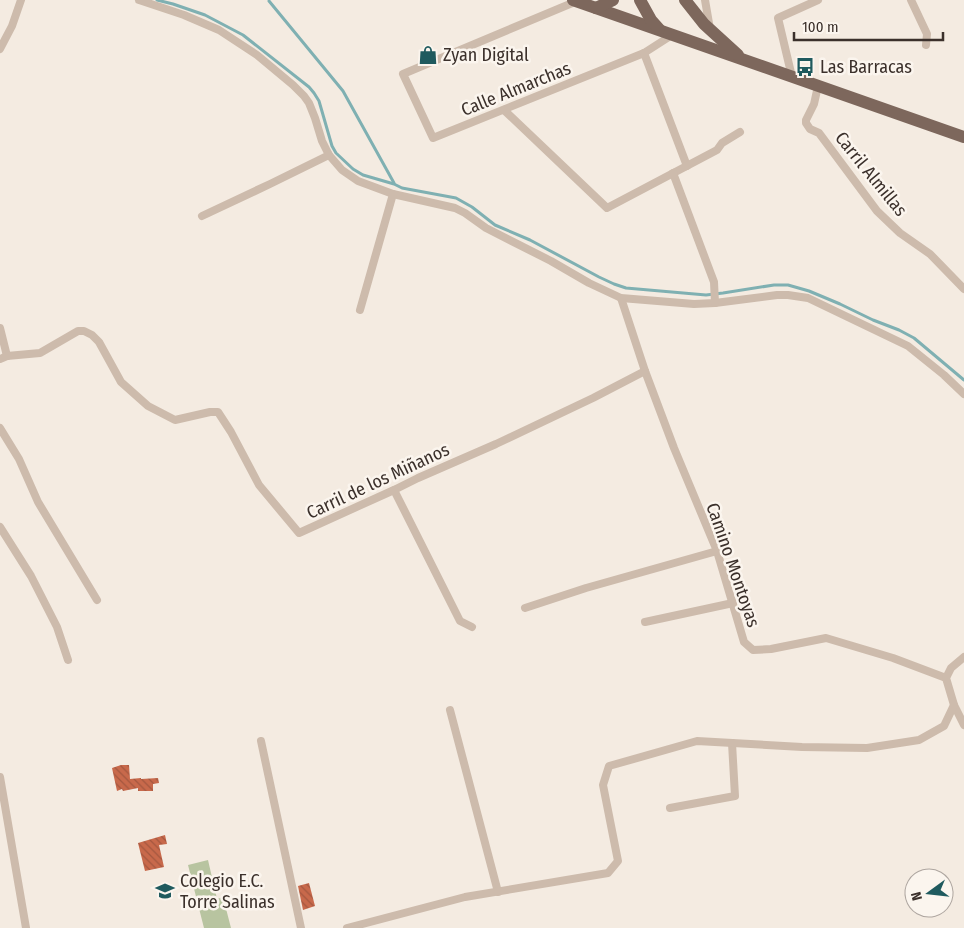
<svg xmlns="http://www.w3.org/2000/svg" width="964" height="928" font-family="'Fira Sans Condensed',sans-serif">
  <defs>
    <pattern id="building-back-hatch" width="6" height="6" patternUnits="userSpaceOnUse" patternTransform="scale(1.25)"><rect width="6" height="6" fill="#c8694b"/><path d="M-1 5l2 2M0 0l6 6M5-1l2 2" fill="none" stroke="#a4573f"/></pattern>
  </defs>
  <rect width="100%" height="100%" fill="#f4ebe1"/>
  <polygon fill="#b8c4a0" points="208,860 217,899 223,897 231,928 204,928 188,865"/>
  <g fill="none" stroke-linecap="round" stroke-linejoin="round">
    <g stroke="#7fb0b2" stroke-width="3">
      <polyline points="157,0 173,4 205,15 243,35 309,87 314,93 319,101 332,146 336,153 353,169 363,175 394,184 402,188 456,198 472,207 495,225 530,240 599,277 614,284 626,288 706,295 723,293 774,285 788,285 809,291 840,304 873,320 899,330 914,338 964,380"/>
      <polyline points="269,1 343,91 394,183"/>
    </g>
  </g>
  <g fill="url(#building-back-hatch)">
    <polygon points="121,765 129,765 130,779 141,778 141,779 158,778 159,783 153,784 153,791 138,791 138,788 123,791 122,789 117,791 112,768"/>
    <polygon points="165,835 167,844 159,845 164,867 145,871 138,843"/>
    <polygon points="309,883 315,906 303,910 298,886"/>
  </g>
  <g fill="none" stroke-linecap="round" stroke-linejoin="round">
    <g stroke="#cdbbac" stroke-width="8">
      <polyline points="139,0 184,15 219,30 257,55 293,85 304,96 309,103 315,118 322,141 329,155 342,170 358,181 393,194 455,208 465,213 486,228 551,261 589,283 621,298 694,304 715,303 777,295 788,295 808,298 908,346 944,375 964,394"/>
      <polyline points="705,0 710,29"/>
      <polyline points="911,0 927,34 926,45"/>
      <polyline points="577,1 403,74 433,138 644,53 672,35"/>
      <polyline points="0,49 12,26 21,0"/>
      <polyline points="644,53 687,166"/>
      <polyline points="792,77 778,18 818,0"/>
      <polyline points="818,86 814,104 806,120 806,123 810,129 819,133 877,211 900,233 930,254 964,289"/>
      <polyline points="504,110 607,208 717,150 722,143 740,132"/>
      <polyline points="673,173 714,282 715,303"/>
      <polyline points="202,216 270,184 329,155"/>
      <polyline points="621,298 645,371 674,448 717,551 744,642 753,650 771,649 826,638 893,658 946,678"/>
      <polyline points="360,310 393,194"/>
      <polyline points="0,328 7,356"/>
      <polyline points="0,359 7,356 40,353 78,331 84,331 92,335 99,342 121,382 148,406 175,420 210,412 218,412 231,432 259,485 299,533 394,490 418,478 496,444 593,398 645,371"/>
      <polyline points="0,428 19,459 38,502 97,600"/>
      <polyline points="394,490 460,621 472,627"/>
      <polyline points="0,527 31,576 57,627 68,660"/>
      <polyline points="525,608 586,588 717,551"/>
      <polyline points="645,622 733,603"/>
      <polyline points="954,705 964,725"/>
      <polyline points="450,710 498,892"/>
      <polyline points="261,741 301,928"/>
      <polyline points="0,777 26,928"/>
      <polyline points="670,808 735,796 732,743"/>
      <polyline points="347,928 465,897 608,873 618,861 603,785 609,766 697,741 802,747 867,748 919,740 944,726 954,705 946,678 951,668 964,657"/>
    </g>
    <g stroke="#7d675c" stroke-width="12">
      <polyline points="573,0 964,137"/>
      <polyline points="640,0 651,20 659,29"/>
      <polyline points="685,0 704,24 738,55"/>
      <polyline points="596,8 613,0"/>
    </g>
  </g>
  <defs>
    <g id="shop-bare" transform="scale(1.5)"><path d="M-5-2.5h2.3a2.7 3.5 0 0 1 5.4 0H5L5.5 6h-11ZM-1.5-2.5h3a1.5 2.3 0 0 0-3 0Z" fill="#1f5a5e" stroke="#fbf5ee" stroke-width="2.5" paint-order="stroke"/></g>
    <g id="bus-bare" transform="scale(1.5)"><path d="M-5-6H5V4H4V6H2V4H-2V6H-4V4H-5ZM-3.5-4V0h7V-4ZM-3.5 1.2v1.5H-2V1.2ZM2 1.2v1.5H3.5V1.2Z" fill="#1f5a5e" stroke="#fbf5ee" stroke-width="2.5" paint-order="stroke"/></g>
    <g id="school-bare" transform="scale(1.5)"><path d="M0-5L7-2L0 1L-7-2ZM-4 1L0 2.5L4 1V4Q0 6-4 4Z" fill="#1f5a5e" stroke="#fbf5ee" stroke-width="2.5" paint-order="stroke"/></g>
  </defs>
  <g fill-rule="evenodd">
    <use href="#shop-bare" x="428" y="55"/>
    <use href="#bus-bare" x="805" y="67"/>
    <use href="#school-bare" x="165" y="891"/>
  </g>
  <g text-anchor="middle" stroke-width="5" stroke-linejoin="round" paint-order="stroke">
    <g font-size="18" fill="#3b302b" stroke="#fbf5ee" text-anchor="start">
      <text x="443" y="61">Zyan Digital</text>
      <text x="820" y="73">Las Barracas</text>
      <text x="180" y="887">Colegio E.C.<tspan x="180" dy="21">Torre Salinas</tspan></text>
    </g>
    <g font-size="18" fill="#3b302b" stroke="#fbf5ee">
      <text transform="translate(516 89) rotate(-22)" y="6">Calle Almarchas</text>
      <text transform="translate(871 174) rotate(51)" y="6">Carril Almillas</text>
      <text transform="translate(378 481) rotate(-25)" y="6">Carril de los Miñanos</text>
      <text transform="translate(733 565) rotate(71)" y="6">Camino Montoyas</text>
    </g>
  </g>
  <g transform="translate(929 893) rotate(255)"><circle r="24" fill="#fbf5ee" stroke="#aea6a0"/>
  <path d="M0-4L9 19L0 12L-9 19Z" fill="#1f5a5e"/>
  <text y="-8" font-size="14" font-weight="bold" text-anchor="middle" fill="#3b302b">N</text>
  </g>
  <path d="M794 32v8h149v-8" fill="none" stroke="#3b302b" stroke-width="2.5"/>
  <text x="802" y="32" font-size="15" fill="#3b302b" stroke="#fbf5ee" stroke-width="4" paint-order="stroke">100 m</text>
</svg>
